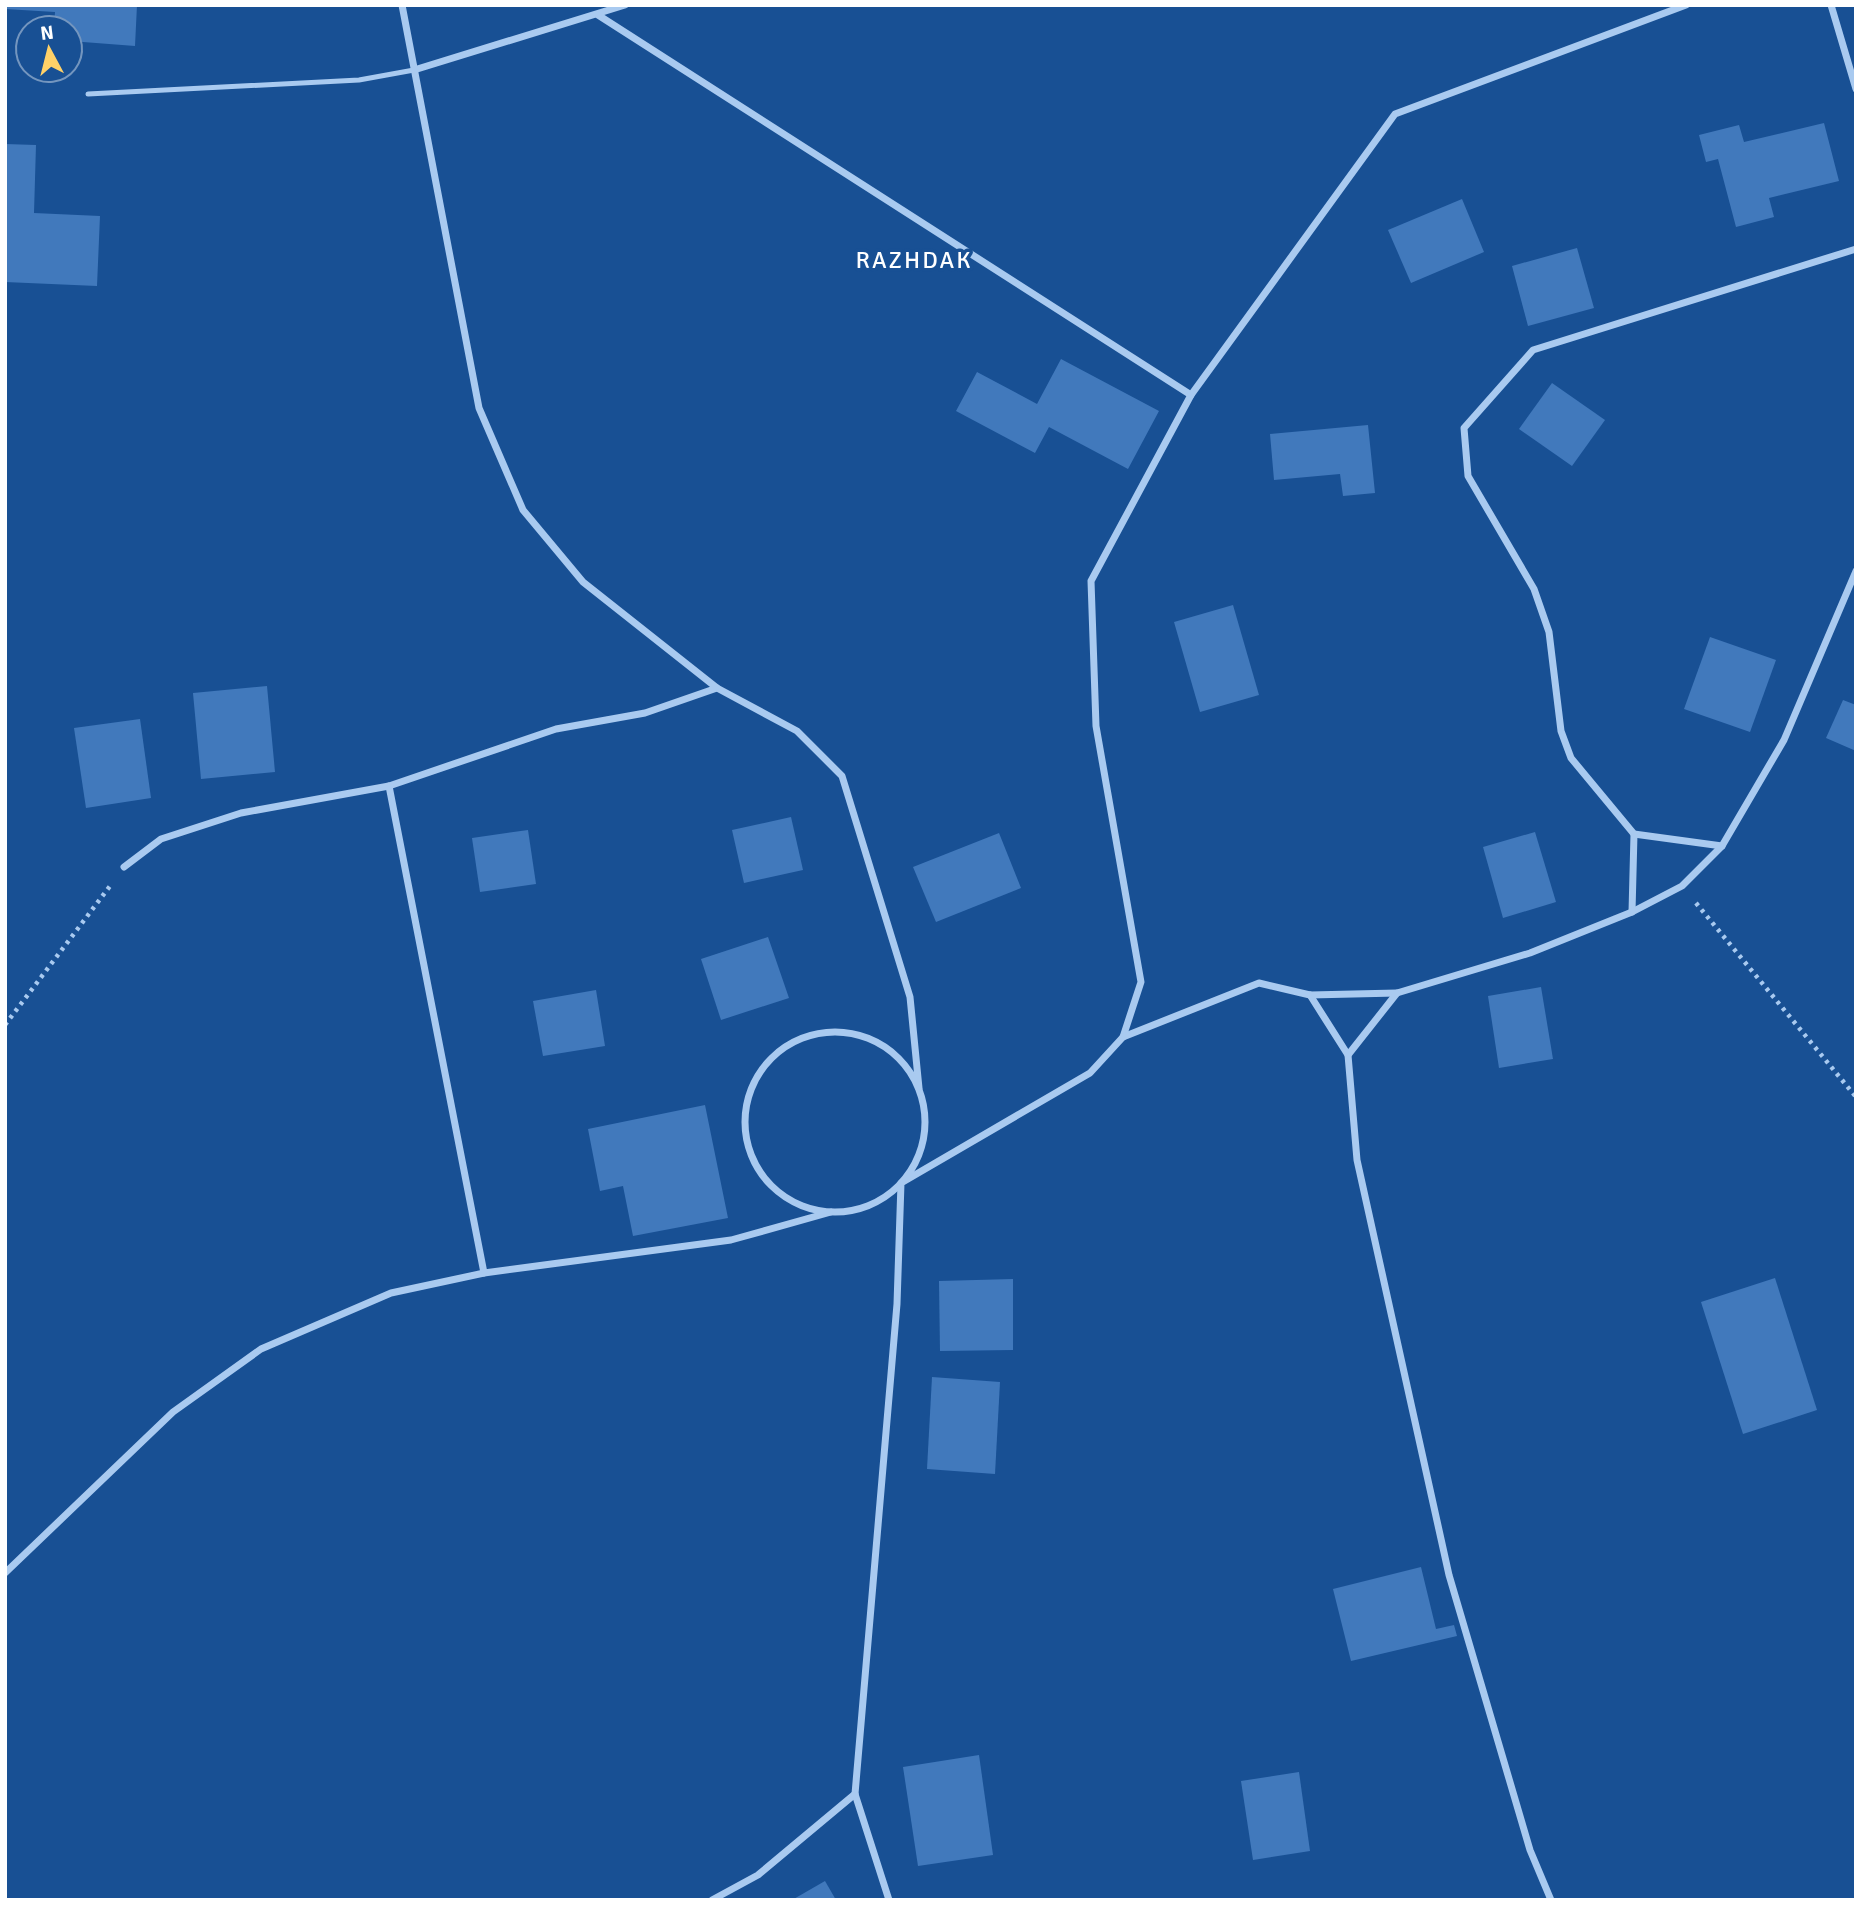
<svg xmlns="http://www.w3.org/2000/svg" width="1861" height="1905" font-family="Signika,sans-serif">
  <rect width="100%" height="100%" fill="#185094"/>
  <g fill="#4179bc">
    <polygon points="5,5 137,5 135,46 70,41 70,28 54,28 55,12 5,9"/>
    <polygon points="1824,123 1839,181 1769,198 1774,217 1736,227 1718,159 1706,162 1699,135 1739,125 1744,142"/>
    <polygon points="5,144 36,145 34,213 100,216 97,286 5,282"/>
    <polygon points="1462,199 1484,252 1411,283 1388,230"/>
    <polygon points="1577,248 1594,308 1528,326 1512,266"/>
    <polygon points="1061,359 1159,411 1128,469 1049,427 1035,453 956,411 977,372 1037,404"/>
    <polygon points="1552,383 1605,420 1572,466 1519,429"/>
    <polygon points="1368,425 1375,493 1343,496 1340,474 1274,480 1270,434"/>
    <polygon points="1233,605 1259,695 1200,712 1174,622"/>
    <polygon points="1710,637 1776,660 1750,732 1684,709"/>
    <polygon points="267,686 275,772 201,779 193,693"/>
    <polygon points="1843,700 1856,705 1856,751 1826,738"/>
    <polygon points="140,719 151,798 86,808 74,728"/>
    <polygon points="791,817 803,870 744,883 732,830"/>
    <polygon points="528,830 536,884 480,892 472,838"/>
    <polygon points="1535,832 1556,902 1503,918 1483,847"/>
    <polygon points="999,833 1021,888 936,922 913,867"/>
    <polygon points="768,937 789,998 721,1020 701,959"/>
    <polygon points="1541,987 1553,1059 1499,1068 1488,996"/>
    <polygon points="596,990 605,1046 543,1056 533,1001"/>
    <polygon points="705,1105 728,1218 633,1236 623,1186 600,1191 588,1129"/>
    <polygon points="1775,1278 1817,1410 1743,1434 1701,1302"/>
    <polygon points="1013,1279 1013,1350 940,1351 939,1281"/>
    <polygon points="932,1377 1000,1382 995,1474 927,1469"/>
    <polygon points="1421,1567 1436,1629 1454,1625 1457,1636 1351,1661 1333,1589"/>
    <polygon points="979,1755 993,1855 918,1866 903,1767"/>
    <polygon points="1299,1772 1310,1851 1253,1860 1241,1781"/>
    <polygon points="825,1881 836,1900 792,1900"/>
  </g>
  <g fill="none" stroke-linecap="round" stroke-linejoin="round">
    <g stroke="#a9caf0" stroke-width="4.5" stroke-dasharray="3.5 5" stroke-linecap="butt">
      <polyline points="1696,903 1856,1097"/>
      <polyline points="5,1025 110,886"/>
    </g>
    <polyline stroke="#a9caf0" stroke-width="5" points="88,94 359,80 414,70"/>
    <g stroke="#a9caf0" stroke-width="7">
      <polyline points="402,5 479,408 523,510 583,582 717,688 797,731 842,776 910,997 919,1088"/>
      <polyline points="1831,5 1856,89"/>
      <polyline points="598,15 1191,395"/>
      <polyline points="414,70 625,5"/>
      <polyline points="389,786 484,1273 731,1240 831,1212"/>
      <polyline points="1722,846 1634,834 1571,758 1561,731 1549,632 1534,589 1468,476 1464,428 1533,350 1856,249"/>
      <polyline points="124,867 161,839 241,813 389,786 556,729 645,713 717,688"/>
      <polyline points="1632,912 1634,834"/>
      <polyline points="1310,995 1348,1055"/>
      <circle cx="835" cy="1122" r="90"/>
      <polyline points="1123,1037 1141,982 1096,726 1091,581 1191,395 1395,114 1686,5"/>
      <polyline points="5,1573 173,1412 261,1349 391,1293 484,1273"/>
      <polyline points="712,1900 758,1875 855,1794"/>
      <polyline points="889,1900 855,1794 897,1304 901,1183 1090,1073 1123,1037 1259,983 1310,995 1397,993"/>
      <polyline points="1551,1900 1530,1850 1449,1575 1357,1160 1348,1055 1397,993 1530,953 1632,912 1682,886 1722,846 1784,740 1856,571"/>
    </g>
  </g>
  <g text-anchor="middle" stroke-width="7" stroke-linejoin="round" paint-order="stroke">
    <g font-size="24" letter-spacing="2" fill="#fff" stroke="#185094">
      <text x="914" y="268">RAZHDAK</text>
    </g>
  </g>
  <rect width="1861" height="1905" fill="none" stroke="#ffffff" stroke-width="14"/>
  <g transform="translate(49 49) rotate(353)"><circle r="33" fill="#185094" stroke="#7496bf" stroke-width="2"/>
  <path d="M0-5L12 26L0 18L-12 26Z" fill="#ffd168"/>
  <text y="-10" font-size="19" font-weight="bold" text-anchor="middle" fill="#ffffff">N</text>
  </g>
</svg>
